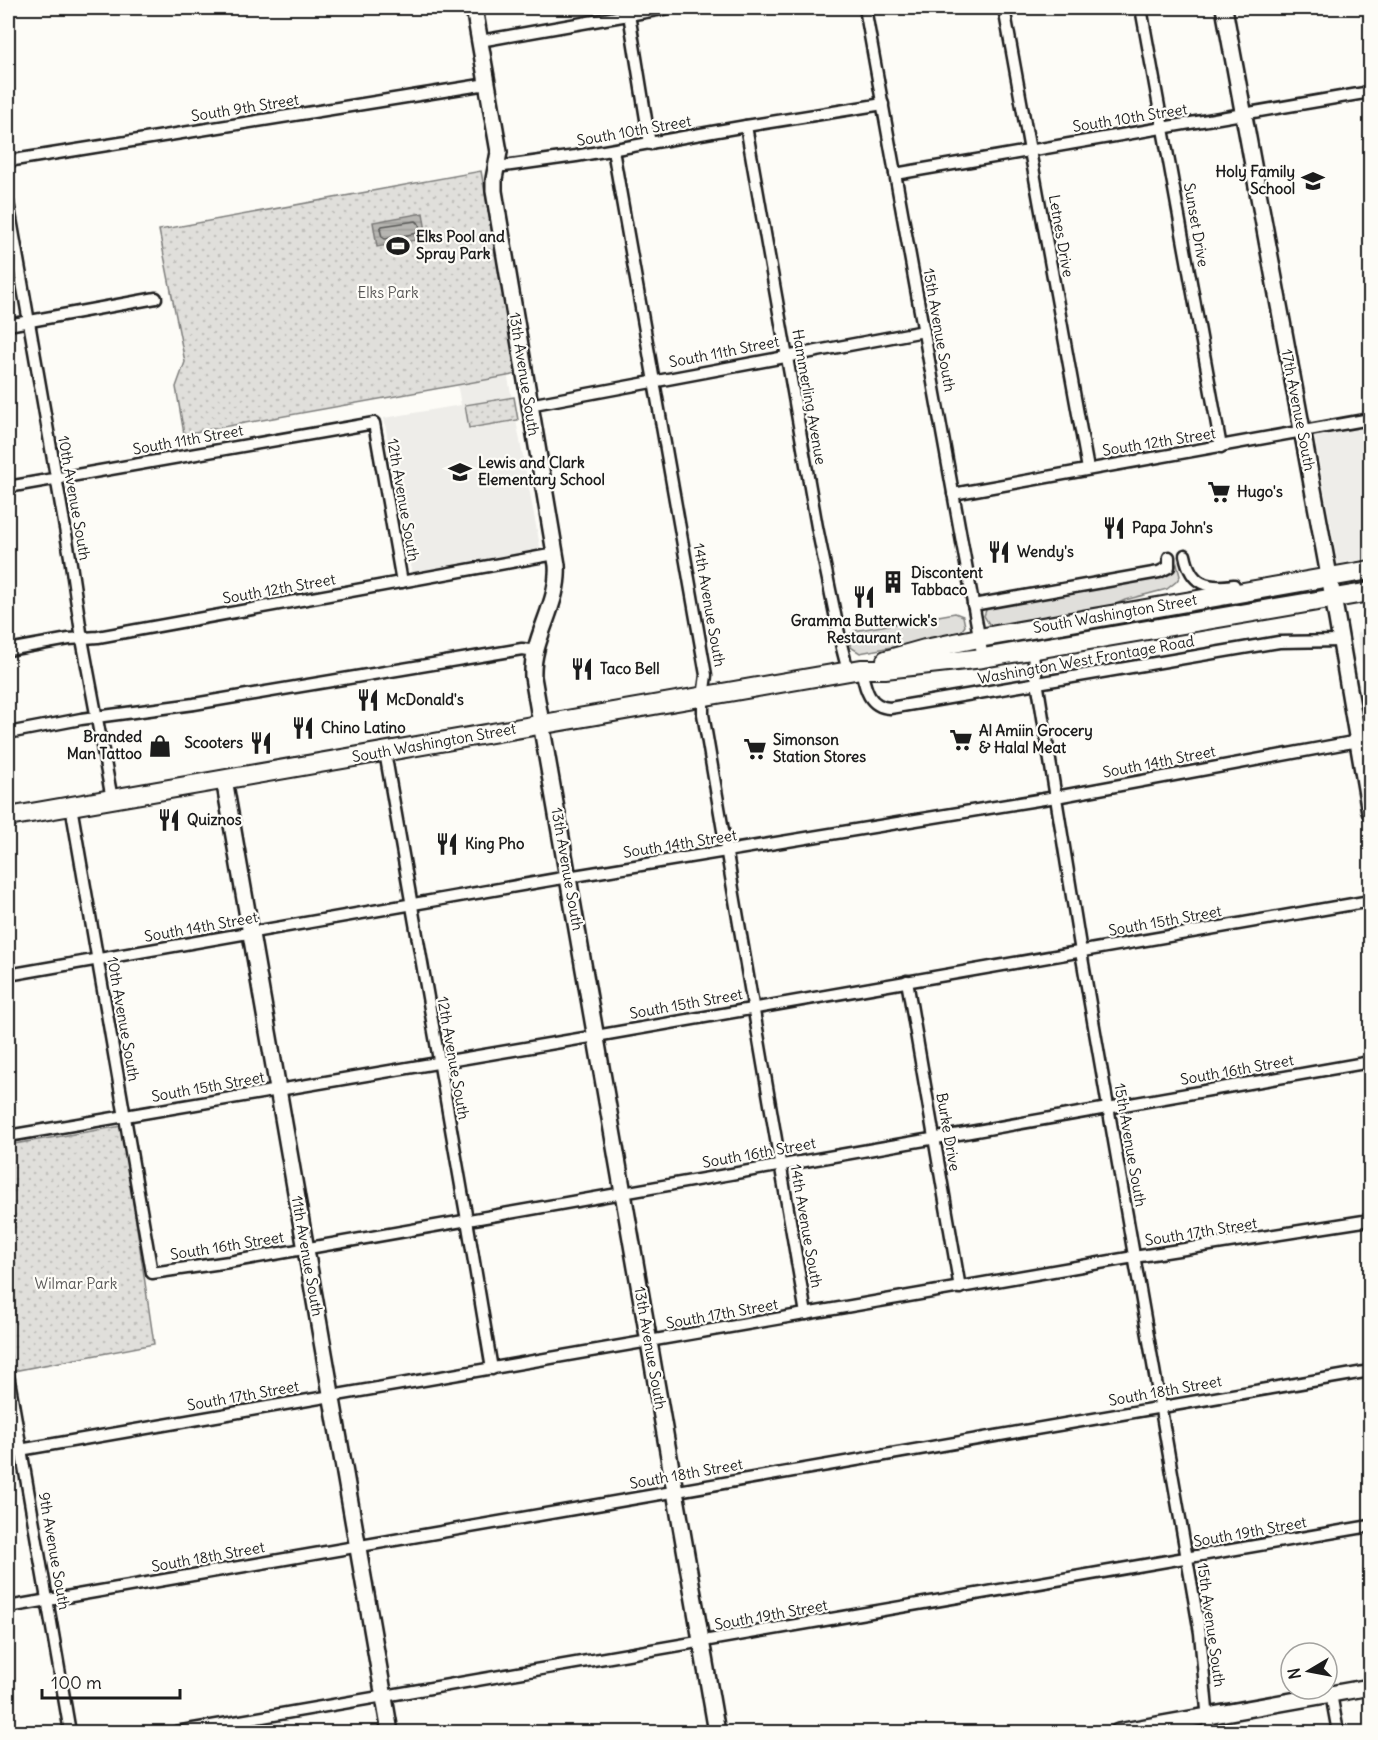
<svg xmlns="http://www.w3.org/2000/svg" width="1378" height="1740" font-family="Delius,sans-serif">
  <defs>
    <pattern id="park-dots" width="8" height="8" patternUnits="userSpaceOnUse" patternTransform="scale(1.5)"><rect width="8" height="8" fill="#e0dfdb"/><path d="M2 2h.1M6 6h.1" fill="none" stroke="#c0bfbb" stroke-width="1.8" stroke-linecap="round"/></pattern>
    <pattern id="water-rules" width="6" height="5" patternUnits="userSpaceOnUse" patternTransform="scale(1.5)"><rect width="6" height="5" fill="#b7b6b2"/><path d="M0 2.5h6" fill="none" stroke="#9d9c98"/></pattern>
  </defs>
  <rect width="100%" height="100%" fill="#fdfcf7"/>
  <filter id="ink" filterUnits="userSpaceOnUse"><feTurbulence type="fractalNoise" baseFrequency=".0167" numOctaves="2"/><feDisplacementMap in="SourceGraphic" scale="12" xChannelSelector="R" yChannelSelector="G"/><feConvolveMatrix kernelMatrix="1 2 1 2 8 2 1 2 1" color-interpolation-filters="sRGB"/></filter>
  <g filter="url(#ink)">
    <g fill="#eeede9">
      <polygon points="491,288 542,557 413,581 384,418 461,405 441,295"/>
      <polygon points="1370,424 1370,558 1338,564 1314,434"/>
      <polygon points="1370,631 1370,713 1357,633"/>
    </g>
    <g fill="#e0dfdb" stroke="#7e7e7c" stroke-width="1.5">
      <polygon points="1177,564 1180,576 1177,581 1167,589 1125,600 1103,610 996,628 989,624 984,616 986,610 991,606 1166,576 1173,572"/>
      <polygon points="955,613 963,616 965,626 959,634 860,653 852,648 848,641 850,635 854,631"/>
    </g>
    <g fill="url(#park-dots)" stroke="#7e7e7c" stroke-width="1.5">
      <polygon points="481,171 518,374 184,434 176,387 185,362 159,230"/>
      <polygon points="514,397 518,420 469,428 465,405"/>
      <polygon points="122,1126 154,1344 13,1371 8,1337 8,1145"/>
    </g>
    <polygon fill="url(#water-rules)" stroke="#797876" stroke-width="1.5" points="423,213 427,238 377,247 373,222"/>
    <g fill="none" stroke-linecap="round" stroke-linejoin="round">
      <path stroke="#5a5a58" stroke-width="1.5" d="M 416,221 C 420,223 421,230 418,233 L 385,239 L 382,237 L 380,229 L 382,226 Z"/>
      <g stroke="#1c1c1c" stroke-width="15">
        <g id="street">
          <polyline points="628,8 650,144"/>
          <polyline points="865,8 983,658"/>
          <polyline points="1004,8 1088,469"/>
          <polyline points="1141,8 1221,447"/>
          <polyline points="480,41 668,8"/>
          <polyline points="746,126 817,527 842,648 848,671"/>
          <polyline points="613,150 706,675 703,697 703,714 806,1314"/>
          <polyline points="8,161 487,84"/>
          <polyline points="497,167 576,156 746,126 883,104"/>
          <polyline points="895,174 1370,92"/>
          <polyline points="8,202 70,557 82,639 112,799"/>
          <polyline points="8,325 156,298"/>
          <polyline points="529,405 924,331"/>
          <polyline points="8,487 374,423 402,582"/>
          <polyline points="953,494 1370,419"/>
          <path d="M 1185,555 C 1191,585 1207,589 1234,585"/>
          <polyline points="973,605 1159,572 1169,567 1169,557"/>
          <polyline points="8,650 69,639 98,637 555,554"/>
          <polyline points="1032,650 1081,952 1200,1633 1209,1732"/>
          <path d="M 861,669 C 865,687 868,707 890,708 L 1279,642 L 1341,641"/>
          <polyline points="8,733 81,719 194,704 522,649 536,651"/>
          <polyline points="385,752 467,1220 492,1369"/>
          <polyline points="71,806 152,1273 229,1262 1370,1062"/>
          <polyline points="8,975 568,877 1056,797 1358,741"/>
          <polyline points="907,981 960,1288"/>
          <polyline points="8,1136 596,1036 1370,901"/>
          <polyline points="8,1374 70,1732"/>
          <polyline points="8,1452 1134,1257 1370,1220"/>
          <polyline points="8,1607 1370,1371"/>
          <polyline points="1331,1694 1338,1732"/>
          <polyline points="176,1732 1370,1526"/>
        </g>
      </g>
      <g stroke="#1c1c1c" stroke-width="20">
        <g id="secondary">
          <path d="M 474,8 L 499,152 L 494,179 L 494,191 L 557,565 C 560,605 531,637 533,677 L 717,1732"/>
          <polyline points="1224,8 1337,619 1370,812"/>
          <polyline points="224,779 390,1732"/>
          <polyline points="1118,1732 1370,1687"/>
        </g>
      </g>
      <g stroke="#1c1c1c" stroke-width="22">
        <g id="primary">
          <polyline points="886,660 925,649 979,638 1370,570"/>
          <polyline points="8,817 861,669 885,669 983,658 1370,592"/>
        </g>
      </g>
      <use href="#street" stroke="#fdfcf7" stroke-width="10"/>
      <use href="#secondary" stroke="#fdfcf7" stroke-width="15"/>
      <use href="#primary" stroke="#fdfcf7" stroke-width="18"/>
    </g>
  </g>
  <defs>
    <g id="school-bare" transform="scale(1.8)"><path d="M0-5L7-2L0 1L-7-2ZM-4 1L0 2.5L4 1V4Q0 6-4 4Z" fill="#1c1c1c" stroke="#fdfcf7" stroke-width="2.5" paint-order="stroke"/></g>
    <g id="stadium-bare" transform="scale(1.8)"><path d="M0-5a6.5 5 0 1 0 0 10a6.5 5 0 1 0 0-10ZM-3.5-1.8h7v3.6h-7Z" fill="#1c1c1c" stroke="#fdfcf7" stroke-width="2.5" paint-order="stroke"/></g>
    <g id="supermarket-bare" transform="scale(1.8)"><path d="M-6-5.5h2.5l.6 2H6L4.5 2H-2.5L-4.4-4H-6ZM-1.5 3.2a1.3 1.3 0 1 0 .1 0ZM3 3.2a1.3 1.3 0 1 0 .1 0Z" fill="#1c1c1c" stroke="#fdfcf7" stroke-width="2.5" paint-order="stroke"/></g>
    <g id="restaurant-bare" transform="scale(1.8)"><path d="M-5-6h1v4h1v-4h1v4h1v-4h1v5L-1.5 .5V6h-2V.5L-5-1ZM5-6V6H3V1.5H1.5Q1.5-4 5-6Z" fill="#1c1c1c" stroke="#fdfcf7" stroke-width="2.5" paint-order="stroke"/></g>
    <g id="building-bare" transform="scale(1.8)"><path d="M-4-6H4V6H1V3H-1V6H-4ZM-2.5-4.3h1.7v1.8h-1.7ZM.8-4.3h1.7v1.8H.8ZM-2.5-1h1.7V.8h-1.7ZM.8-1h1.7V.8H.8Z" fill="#1c1c1c" stroke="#fdfcf7" stroke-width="2.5" paint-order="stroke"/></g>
    <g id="shop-bare" transform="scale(1.8)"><path d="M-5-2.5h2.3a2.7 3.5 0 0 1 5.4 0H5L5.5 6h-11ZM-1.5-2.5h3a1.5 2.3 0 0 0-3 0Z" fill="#1c1c1c" stroke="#fdfcf7" stroke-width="2.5" paint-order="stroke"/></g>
  </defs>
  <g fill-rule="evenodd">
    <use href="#school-bare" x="1313" y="181"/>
    <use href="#stadium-bare" x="398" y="246"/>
    <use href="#school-bare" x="460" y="472"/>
    <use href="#supermarket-bare" x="1219" y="492"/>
    <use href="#restaurant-bare" x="1114" y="528"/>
    <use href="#restaurant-bare" x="999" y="552"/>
    <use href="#building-bare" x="893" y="582"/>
    <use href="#restaurant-bare" x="864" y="597"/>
    <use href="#restaurant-bare" x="582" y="669"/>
    <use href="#restaurant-bare" x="368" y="700"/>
    <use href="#restaurant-bare" x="303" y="728"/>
    <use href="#supermarket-bare" x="961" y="740"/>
    <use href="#restaurant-bare" x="261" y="743"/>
    <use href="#shop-bare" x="160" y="746"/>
    <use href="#supermarket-bare" x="755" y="749"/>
    <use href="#restaurant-bare" x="169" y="820"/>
    <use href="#restaurant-bare" x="447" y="844"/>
  </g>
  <g text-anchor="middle" stroke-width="4.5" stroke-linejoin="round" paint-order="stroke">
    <g font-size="15" fill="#1c1c1c" stroke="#fdfcf7">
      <text transform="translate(245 108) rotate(-9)" y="5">South 9th Street</text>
      <text transform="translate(1130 118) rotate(-9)" y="5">South 10th Street</text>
      <text transform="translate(634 131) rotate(-10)" y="5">South 10th Street</text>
      <text transform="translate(1196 225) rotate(80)" y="5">Sunset Drive</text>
      <text transform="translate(1061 236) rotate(80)" y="5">Letnes Drive</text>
      <text transform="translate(939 330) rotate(80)" y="5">15th Avenue South</text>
      <text transform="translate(724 352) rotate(-11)" y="5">South 11th Street</text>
      <text transform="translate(524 374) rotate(81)" y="5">13th Avenue South</text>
      <text transform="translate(809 397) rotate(80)" y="5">Hammerling Avenue</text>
      <text transform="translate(1298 410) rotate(79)" y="5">17th Avenue South</text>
      <text transform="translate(188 440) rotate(-10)" y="5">South 11th Street</text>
      <text transform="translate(1159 442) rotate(-9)" y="5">South 12th Street</text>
      <text transform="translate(74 498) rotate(80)" y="5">10th Avenue South</text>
      <text transform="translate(403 500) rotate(80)" y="5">12th Avenue South</text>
      <text transform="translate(279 589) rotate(-10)" y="5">South 12th Street</text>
      <text transform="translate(709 605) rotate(80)" y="5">14th Avenue South</text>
      <text transform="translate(1115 614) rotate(-10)" y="5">South Washington Street</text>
      <text transform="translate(1086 660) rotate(-10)" y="5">Washington West Frontage Road</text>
      <text transform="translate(434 743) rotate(-10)" y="5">South Washington Street</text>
      <text transform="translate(1159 762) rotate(-11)" y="5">South 14th Street</text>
      <text transform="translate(680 844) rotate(-9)" y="5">South 14th Street</text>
      <text transform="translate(567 869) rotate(80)" y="5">13th Avenue South</text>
      <text transform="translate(1165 921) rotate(-10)" y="5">South 15th Street</text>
      <text transform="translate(201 927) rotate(-10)" y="5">South 14th Street</text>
      <text transform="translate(686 1004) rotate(-10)" y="5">South 15th Street</text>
      <text transform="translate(123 1019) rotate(80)" y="5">10th Avenue South</text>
      <text transform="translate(453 1058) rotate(80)" y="5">12th Avenue South</text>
      <text transform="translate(1237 1070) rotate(-10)" y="5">South 16th Street</text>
      <text transform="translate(208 1087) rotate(-10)" y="5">South 15th Street</text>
      <text transform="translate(948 1132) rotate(80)" y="5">Burke Drive</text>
      <text transform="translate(1130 1145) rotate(80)" y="5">15th Avenue South</text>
      <text transform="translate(759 1153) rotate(-10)" y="5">South 16th Street</text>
      <text transform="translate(806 1226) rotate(80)" y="5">14th Avenue South</text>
      <text transform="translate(1201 1232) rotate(-9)" y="5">South 17th Street</text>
      <text transform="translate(227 1246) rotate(-9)" y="5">South 16th Street</text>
      <text transform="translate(307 1256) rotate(80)" y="5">11th Avenue South</text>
      <text transform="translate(722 1314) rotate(-10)" y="5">South 17th Street</text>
      <text transform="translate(650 1348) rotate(80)" y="5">13th Avenue South</text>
      <text transform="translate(1165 1391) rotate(-10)" y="5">South 18th Street</text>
      <text transform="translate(243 1396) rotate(-10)" y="5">South 17th Street</text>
      <text transform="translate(686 1474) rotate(-10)" y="5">South 18th Street</text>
      <text transform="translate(1250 1532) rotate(-10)" y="5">South 19th Street</text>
      <text transform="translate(54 1551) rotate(80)" y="5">9th Avenue South</text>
      <text transform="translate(208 1557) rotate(-10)" y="5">South 18th Street</text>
      <text transform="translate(771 1615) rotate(-10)" y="5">South 19th Street</text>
      <text transform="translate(1211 1625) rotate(82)" y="5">15th Avenue South</text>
    </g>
    <g font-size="15" font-weight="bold" fill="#1c1c1c" stroke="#fdfcf7" text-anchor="start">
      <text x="1295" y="177" text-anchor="end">Holy Family<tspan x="1295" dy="17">School</tspan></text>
      <text x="416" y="242">Elks Pool and<tspan x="416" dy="17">Spray Park</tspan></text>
      <text x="478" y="468">Lewis and Clark<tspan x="478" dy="17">Elementary School</tspan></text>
      <text x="1237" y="497">Hugo's</text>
      <text x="1132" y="533">Papa John's</text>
      <text x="1017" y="557">Wendy's</text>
      <text x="911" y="578">Discontent<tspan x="911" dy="17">Tabbaco</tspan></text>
      <text x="864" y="626" text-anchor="middle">Gramma Butterwick's<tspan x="864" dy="17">Restaurant</tspan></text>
      <text x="600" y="674">Taco Bell</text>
      <text x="386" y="705">McDonald's</text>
      <text x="321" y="733">Chino Latino</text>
      <text x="979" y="736">Al Amiin Grocery<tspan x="979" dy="17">&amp; Halal Meat</tspan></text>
      <text x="142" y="742" text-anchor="end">Branded<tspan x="142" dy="17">Man Tattoo</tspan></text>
      <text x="773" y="745">Simonson<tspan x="773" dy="17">Station Stores</tspan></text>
      <text x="243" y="748" text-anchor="end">Scooters</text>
      <text x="187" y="825">Quiznos</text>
      <text x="465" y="849">King Pho</text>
    </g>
    <g font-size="15" fill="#575655" stroke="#fdfcf7">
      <text x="388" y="298">Elks Park</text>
      <text x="76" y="1289">Wilmar Park</text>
    </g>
  </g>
  <rect width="1378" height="1740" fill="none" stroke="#fdfcf7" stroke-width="30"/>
  <rect x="15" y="15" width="1348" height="1710" fill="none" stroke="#1c1c1c" stroke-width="2" filter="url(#ink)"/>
  <g transform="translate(1309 1671) rotate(260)"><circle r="28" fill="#fdfcf7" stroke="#a3a29f" stroke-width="1.5"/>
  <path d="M0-4.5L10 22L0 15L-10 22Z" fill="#1c1c1c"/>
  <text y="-9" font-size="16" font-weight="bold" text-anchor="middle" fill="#1c1c1c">N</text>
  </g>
  <path d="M42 1689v9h138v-9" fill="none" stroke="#1c1c1c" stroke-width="3"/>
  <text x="51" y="1689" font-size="18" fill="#1c1c1c" stroke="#fdfcf7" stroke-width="4.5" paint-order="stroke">100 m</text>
</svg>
